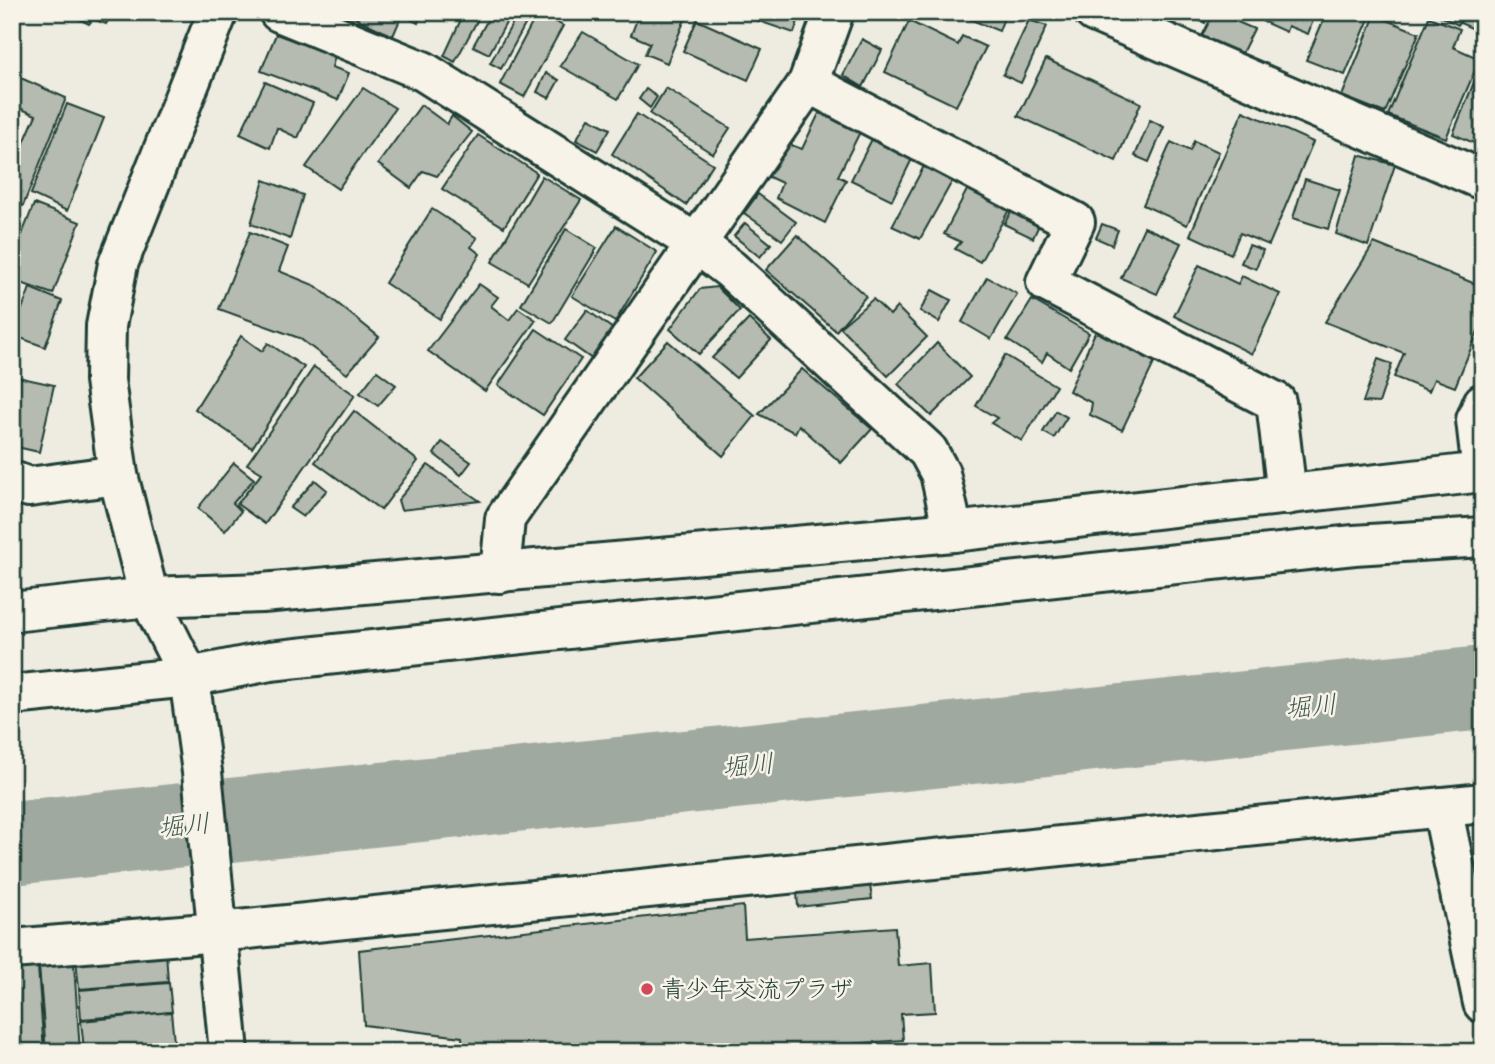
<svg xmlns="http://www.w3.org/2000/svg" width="1495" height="1064" font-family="'Indie Flower','Klee One',sans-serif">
  <rect width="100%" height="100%" fill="#eeece1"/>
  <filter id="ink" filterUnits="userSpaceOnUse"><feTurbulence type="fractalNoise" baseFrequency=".0143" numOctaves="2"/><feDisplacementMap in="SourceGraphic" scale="14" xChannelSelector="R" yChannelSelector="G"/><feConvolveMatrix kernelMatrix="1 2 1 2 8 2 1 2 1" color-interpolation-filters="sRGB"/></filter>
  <g filter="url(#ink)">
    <polygon fill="#ddddd2" points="1481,821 1483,821 1483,882 1473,836"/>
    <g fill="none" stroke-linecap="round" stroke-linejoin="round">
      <polyline stroke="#9fa99f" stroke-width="84" points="12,843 1483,688"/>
    </g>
    <g fill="#b5bbb0" stroke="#1f3d34" stroke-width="2">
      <polygon points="65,12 113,12 106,24 93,19 89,24"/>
      <polygon points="118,12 136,12 133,19"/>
      <polygon points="343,12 422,12 418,23 402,15 393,36"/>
      <polygon points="492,12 512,12 489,54 473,46"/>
      <polygon points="519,12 532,12 501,69 490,63"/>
      <polygon points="538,12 563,26 524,97 500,84"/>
      <polygon points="640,12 688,12 667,63 645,54 650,43 631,35"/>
      <polygon points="732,12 801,12 794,33"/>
      <polygon points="952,12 1006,12 999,31"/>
      <polygon points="1179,12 1209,12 1205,23"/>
      <polygon points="1214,12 1254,29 1240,57 1201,38"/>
      <polygon points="1242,12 1316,12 1308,34 1288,26 1286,32"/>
      <polygon points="1327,12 1372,12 1345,75 1306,60"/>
      <polygon points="1432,12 1464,12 1458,25"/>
      <polygon points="1465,12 1483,12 1483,33 1460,23"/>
      <polygon points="463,15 477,21 455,62 444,56"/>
      <polygon points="1375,15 1419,33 1385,113 1342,96"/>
      <polygon points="1429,17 1460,29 1453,47 1480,59 1446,138 1388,115"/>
      <polygon points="697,20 762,49 748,80 683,51"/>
      <polygon points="1029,20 1047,26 1021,83 1003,75"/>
      <polygon points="909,21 958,45 962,36 986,47 956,106 885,72"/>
      <polygon points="583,32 638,64 618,99 560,66"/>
      <polygon points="276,34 335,56 332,67 349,73 338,100 261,71"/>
      <polygon points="862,39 882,50 863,87 843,75"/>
      <polygon points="1046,59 1141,103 1116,161 1018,116"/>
      <polygon points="1481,65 1483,66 1483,147 1453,134"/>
      <polygon points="546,73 559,80 549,98 537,92"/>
      <polygon points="14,75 66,98 23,206 12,201 12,170 36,115 12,105"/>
      <polygon points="265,82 313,103 298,138 277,128 270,148 240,134"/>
      <polygon points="363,88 395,108 338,189 306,167"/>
      <polygon points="666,88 730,128 713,154 650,114"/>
      <polygon points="646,89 657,97 650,108 639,99"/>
      <polygon points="67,104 104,118 67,211 31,194"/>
      <polygon points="421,105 447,124 452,116 472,132 437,176 423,171 411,188 378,164"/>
      <polygon points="822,107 862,128 838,176 846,180 825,223 776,198 782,183 769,177 783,142 802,149"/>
      <polygon points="1243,111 1313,142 1269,245 1240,233 1231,254 1190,235"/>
      <polygon points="637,114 713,164 686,205 612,154"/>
      <polygon points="589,118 610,129 597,151 576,140"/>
      <polygon points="1150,120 1164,127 1149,162 1135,156"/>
      <polygon points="478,135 537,173 504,227 442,189"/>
      <polygon points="873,137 913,157 892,200 851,180"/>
      <polygon points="1194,141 1219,152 1187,225 1143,205 1171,142 1190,151"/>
      <polygon points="1359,155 1395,165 1368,246 1336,234"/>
      <polygon points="924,166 954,178 920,239 892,226"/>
      <polygon points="542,176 581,200 528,283 492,262"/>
      <polygon points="1305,179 1340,190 1328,229 1293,218"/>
      <polygon points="264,180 303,195 290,239 251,224"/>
      <polygon points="968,188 1009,210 980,262 955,249 961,242 944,234"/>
      <polygon points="758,194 796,222 782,240 744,213"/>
      <polygon points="34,204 80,222 53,294 12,280 12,260"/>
      <polygon points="432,209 477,238 471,247 480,254 440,319 385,283"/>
      <polygon points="1011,212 1039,225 1033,238 1004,224"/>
      <polygon points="745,223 771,244 760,257 734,236"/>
      <polygon points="1102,224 1118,230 1112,245 1096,238"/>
      <polygon points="616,226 657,252 615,322 572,296"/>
      <polygon points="1144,227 1181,243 1157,294 1121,278"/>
      <polygon points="566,229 597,248 552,323 521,305"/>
      <polygon points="250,232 288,247 279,271 316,286 379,337 347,374 299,338 219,309"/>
      <polygon points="797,235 866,296 836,331 766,270"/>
      <polygon points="1374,243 1483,287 1483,319 1455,387 1434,379 1429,391 1394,377 1404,353 1325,322"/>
      <polygon points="1249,245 1263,250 1256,269 1241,263"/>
      <polygon points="1199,265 1238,284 1242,276 1280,294 1252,354 1174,316"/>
      <polygon points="987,277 1017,294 991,339 962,322"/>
      <polygon points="479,284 498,297 491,306 509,320 518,308 536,320 485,391 428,351"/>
      <polygon points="717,287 740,310 699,354 670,329 700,289"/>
      <polygon points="30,288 62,301 45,347 12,335"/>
      <polygon points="932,290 951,300 939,322 920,311"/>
      <polygon points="873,299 890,315 897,307 927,337 888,376 840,327"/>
      <polygon points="1032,300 1089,333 1069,368 1047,353 1042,362 1007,340"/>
      <polygon points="587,310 613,329 592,359 565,340"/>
      <polygon points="749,319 771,340 736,378 712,358"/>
      <polygon points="1097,328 1157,357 1122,430 1090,415 1092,403 1069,391"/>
      <polygon points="536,329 581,359 543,415 498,385"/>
      <polygon points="241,336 262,351 268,343 304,367 252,448 195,409"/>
      <polygon points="668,341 755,416 723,456 634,378"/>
      <polygon points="937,343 970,377 931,416 898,384"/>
      <polygon points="1005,355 1056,386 1022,441 991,423 997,418 976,406"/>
      <polygon points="1378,359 1392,364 1379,403 1363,402"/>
      <polygon points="314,367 355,395 265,524 237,504 262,473 247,464"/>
      <polygon points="802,369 872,429 841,463 799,425 795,433 759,414"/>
      <polygon points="377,371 396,385 378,406 360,393"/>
      <polygon points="13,376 54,385 39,452 12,446"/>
      <polygon points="354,411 418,461 381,510 315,462"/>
      <polygon points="1056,411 1067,417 1054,438 1043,432"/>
      <polygon points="442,442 471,462 461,475 434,454"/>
      <polygon points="234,463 254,479 233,503 241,511 225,531 198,508"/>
      <polygon points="428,465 480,501 401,510 398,500"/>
      <polygon points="315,480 327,490 303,517 290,508"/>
      <polygon points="870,885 872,899 798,907 797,893"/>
      <polygon points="743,906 745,938 895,927 898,966 932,963 935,1012 901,1014 903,1040 744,1052 477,1052 463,1050 462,1037 364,1025 359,950"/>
      <polygon points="166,951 168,982 79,989 76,959"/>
      <polygon points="74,964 80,1052 46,1052 39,966"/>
      <polygon points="38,967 44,1052 22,1052 15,968"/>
      <polygon points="169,983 172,1012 81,1019 79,990"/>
      <polygon points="171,1012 174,1042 84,1050 81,1021"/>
      <polygon points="174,1044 175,1052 84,1052 84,1051"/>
    </g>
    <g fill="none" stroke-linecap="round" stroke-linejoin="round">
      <g stroke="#1f3d34" stroke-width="44">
        <g id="minor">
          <polyline points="279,12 423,71 697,244 730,269 928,451 940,473 953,532"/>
          <polyline points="1094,12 1483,180"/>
          <polyline points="808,83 1075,222 1046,282 1276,402 1287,495"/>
          <polyline points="1482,472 1476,420 1483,403"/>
          <polyline points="12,481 29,487 118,475"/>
          <polyline points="500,573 505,519 808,83 834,12"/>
          <polyline points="1442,807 1483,1003"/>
          <polyline points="12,949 218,932 1483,803"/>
        </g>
      </g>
      <g stroke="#1f3d34" stroke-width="44">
        <g id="tertiary">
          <polyline points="218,12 118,264 106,326 105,380 118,475 149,597 189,677 202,772 229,1052"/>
          <polyline points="12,612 149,597 262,593 953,532 1483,472"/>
          <polyline points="12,695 189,677 270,661 1354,545 1483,537"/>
        </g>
      </g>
      <use href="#minor" stroke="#f7f3e8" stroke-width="38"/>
      <use href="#tertiary" stroke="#f7f3e8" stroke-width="38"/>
    </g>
  </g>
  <circle fill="#d1495b" stroke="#f7f3e8" stroke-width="2.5" cx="647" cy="989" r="7"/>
  <g text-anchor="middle" stroke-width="5" stroke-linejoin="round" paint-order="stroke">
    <g font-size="24" fill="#1f3d34" stroke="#f7f3e8" text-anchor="start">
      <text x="661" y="997">青少年交流プラザ</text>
    </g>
    <g font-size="26" font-style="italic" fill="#3f584f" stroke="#f7f3e8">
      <text transform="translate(1311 706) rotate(-6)" y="9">堀川</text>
      <text transform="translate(748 765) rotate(-6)" y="9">堀川</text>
      <text transform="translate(184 825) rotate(-6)" y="9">堀川</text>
    </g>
  </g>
  <rect width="1495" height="1064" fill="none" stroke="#f7f3e8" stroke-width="42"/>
  <rect x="21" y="21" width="1453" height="1022" fill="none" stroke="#1f3d34" stroke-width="2.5" filter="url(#ink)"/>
</svg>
